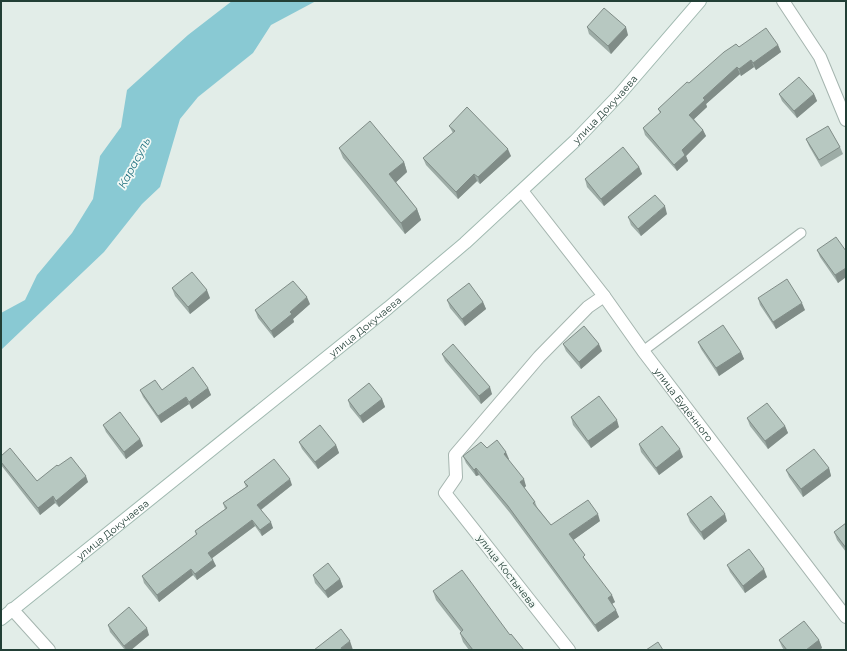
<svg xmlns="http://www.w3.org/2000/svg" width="847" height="651" font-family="Montserrat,sans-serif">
  <rect width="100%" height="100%" fill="#e2ede8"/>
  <polygon fill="#89c9d3" points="232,1 316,1 271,25 253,53 198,97 180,119 160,187 142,204 104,252 1,350 1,313 25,300 37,275 72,233 93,199 100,156 121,127 127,90 188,35"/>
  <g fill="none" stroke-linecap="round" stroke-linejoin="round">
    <g stroke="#a5b5af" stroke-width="11">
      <polyline id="lane" points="643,351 801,233"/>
    </g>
    <g stroke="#a5b5af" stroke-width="14">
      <g id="street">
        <polyline points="783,1 820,57 846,120"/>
        <path id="s1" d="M 522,191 L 604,296 L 643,351 L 846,617"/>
        <polyline points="12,609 49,650"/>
        <polyline points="569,650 445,493 456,477 455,455 539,357 588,307 604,296"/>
      </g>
    </g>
    <g stroke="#a0b9b0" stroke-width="14">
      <g id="secondary">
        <path id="s2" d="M 1,619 L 388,308 L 465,243 L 575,141 L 619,95 L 700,1"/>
      </g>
    </g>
    <use href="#lane" stroke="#fff" stroke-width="9"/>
    <use href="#street" stroke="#fff" stroke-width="12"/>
    <use href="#secondary" stroke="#fff" stroke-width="12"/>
  </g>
  <g fill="#9daca6">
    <polygon points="587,27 628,35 611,54 589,34"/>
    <polygon points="778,45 781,52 756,70 754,67 741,76 740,74 706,104 707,107 694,119 703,130 706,136 686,156 688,161 677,171 645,135 643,128 660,113 658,109 689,83 739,47"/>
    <polygon points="779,94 814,94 817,101 797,118 782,101"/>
    <polygon points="449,126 511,156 480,184 477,181 458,199 426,165 423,158 453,133"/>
    <polygon points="806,139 840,147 843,154 821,167 809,146"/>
    <polygon points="339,148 404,162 407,172 396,182 417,209 421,220 405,234 343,158"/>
    <polygon points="639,167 642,174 604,206 587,187 585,179"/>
    <polygon points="667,214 641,236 631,225 628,217"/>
    <polygon points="817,250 846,251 846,277 838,283 820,257"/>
    <polygon points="172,288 210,298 190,314 175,296"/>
    <polygon points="758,298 805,310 776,329 760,305"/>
    <polygon points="447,300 483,302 486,309 465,326 450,308"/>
    <polygon points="310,304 293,319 294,322 274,338 258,318 255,310"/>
    <polygon points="698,342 741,352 744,359 719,376 701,349"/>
    <polygon points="563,344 602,351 581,369 566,351"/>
    <polygon points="442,354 492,394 481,404 445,361"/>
    <polygon points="208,388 211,395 192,409 189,404 161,423 143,397 140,390 162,390"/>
    <polygon points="382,399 385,407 363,423 350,407 348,400"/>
    <polygon points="571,417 619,427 591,448 573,425"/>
    <polygon points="747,418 785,426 788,433 768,449 750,426"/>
    <polygon points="103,425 140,439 143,446 126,459 106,432"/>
    <polygon points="299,442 336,445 339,453 318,469 302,449"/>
    <polygon points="639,444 683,457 659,475 641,452"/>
    <polygon points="487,448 509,459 508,460 526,486 524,488 535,502 537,507 551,525 600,521 573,540 587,562 615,602 612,604 619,617 598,632 510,513 479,475 476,476 466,463 463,456"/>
    <polygon points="1,456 37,481 58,466 88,482 59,507 55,503 40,515 1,465"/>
    <polygon points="829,468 831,476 803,497 789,477 786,470"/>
    <polygon points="244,482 292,485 261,510 273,528 262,536 255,526 212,558 216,566 197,580 193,575 159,602 144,583 142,576 196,535 195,531 225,509 223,503 246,487"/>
    <polygon points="687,514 727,521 704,540 690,522"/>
    <polygon points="846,523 846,552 837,540 834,532"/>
    <polygon points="727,565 767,577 745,593 730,572"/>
    <polygon points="313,575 340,579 343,587 328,598 315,583"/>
    <polygon points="433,591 510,635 524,650 469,650 463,642 460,633 461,632 436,600"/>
    <polygon points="108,625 149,635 131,650 125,650 110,632"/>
    <polygon points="779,640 819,640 822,648 819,650 784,650 782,647"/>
  </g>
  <g fill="#808c87">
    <polygon points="626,27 628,35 611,54 608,46"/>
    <polygon points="778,45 781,52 756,70 753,63"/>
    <polygon points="751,60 754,67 741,76 739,69"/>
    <polygon points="737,67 740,74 706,104 707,107 692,121 689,115 703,98"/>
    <polygon points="814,94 817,101 797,118 794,111"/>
    <polygon points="703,130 706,136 686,156 688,161 677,171 674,165 682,150"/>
    <polygon points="508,149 511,156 480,184 478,177"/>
    <polygon points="404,162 407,172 393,185 389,174"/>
    <polygon points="639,167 642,174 604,206 601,199"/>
    <polygon points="474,174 477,181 458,199 456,192"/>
    <polygon points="665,206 667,214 641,236 638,229"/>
    <polygon points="417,209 421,220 405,234 401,223"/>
    <polygon points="846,268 846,277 838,283 835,275"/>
    <polygon points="207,290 210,298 190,314 188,307"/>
    <polygon points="307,297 310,304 293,319 294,322 274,338 271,331 290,312"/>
    <polygon points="483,302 486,309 465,326 462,319"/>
    <polygon points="802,303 805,310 776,329 773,322"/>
    <polygon points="599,344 602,351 581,369 579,362"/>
    <polygon points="741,352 744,359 719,376 716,368"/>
    <polygon points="490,387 492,394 481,404 479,396"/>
    <polygon points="208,388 211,395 192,409 189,402"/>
    <polygon points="186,397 189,404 161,423 158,416"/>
    <polygon points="382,399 385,407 363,423 360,416"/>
    <polygon points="617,420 619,427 591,448 588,441"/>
    <polygon points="785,426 788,433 768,449 765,441"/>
    <polygon points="140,439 143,446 126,459 124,452"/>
    <polygon points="336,445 339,453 318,469 315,462"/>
    <polygon points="680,449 683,457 659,475 656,468"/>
    <polygon points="506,452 509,459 506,461 504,454"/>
    <polygon points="476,468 479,475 476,476 474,470"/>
    <polygon points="829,468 831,476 803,497 801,489"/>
    <polygon points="86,476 88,482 59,507 56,501"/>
    <polygon points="290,479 292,485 259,511 257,505"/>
    <polygon points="524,479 526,486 523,489 520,482"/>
    <polygon points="53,496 55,503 40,515 38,508"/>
    <polygon points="598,514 600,521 572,541 569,534"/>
    <polygon points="725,514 727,521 704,540 701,532"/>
    <polygon points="252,520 255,526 211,559 208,553"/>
    <polygon points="271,522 273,528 262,536 260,530"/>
    <polygon points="213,560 216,566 197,580 195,574"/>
    <polygon points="191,569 193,575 159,602 157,595"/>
    <polygon points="764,569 767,577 745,593 743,586"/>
    <polygon points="340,579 343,587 328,598 325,591"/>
    <polygon points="612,595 615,602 610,605 608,598"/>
    <polygon points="616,610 619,617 598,632 595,625"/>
    <polygon points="147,628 149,635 131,650 126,650 124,646"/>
    <polygon points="819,640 822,648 819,650 806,650"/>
    <polygon points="350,641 353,650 342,650 341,648"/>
  </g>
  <g fill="#b7c8c1" stroke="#808c87">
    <polygon points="604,8 626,27 608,46 587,27"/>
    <polygon points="766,28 778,45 753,63 751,60 739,69 737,67 703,98 705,100 689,115 703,130 682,150 685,155 674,165 643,128 661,112 658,109 687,82 689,83 724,52 736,44 739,47"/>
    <polygon points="799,77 814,94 794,111 779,94"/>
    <polygon points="467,107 508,149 478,177 474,174 456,192 423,158 455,131 449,126"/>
    <polygon points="370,121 404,162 389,174 417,209 401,223 339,148"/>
    <polygon points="828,126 840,147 819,160 806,139"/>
    <polygon points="623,147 639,167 601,199 585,179"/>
    <polygon points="655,195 665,206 638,229 628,217"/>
    <polygon points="836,237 846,251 846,268 835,275 817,250"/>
    <polygon points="192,272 207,290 188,307 172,288"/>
    <polygon points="787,279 802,303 773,322 758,298"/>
    <polygon points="293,281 307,297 290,312 292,314 271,331 255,310"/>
    <polygon points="469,283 483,302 462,319 447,300"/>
    <polygon points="723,325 741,352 716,368 698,342"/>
    <polygon points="584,326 599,344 579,362 563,344"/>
    <polygon points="453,344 490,387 479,396 442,354"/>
    <polygon points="193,367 208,388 189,402 186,397 158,416 140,390 155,380 162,390"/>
    <polygon points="369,383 382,399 360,416 348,400"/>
    <polygon points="599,396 617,420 588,441 571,417"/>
    <polygon points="767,403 785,426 765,441 747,418"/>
    <polygon points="120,412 140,439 124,452 103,425"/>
    <polygon points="320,425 336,445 315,462 299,442"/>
    <polygon points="662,426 680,449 656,468 639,444"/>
    <polygon points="497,440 506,452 504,454 524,479 520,482 535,502 533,503 551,525 588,500 598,514 569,534 585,555 583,557 612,595 608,598 616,610 595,625 508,506 476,468 474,470 463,456 481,442 487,448"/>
    <polygon points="10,448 37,481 57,465 58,466 71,457 86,476 56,501 53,496 38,508 1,462 1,456"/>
    <polygon points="814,449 829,468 801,489 786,470"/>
    <polygon points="274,459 290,479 257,505 271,522 260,530 252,520 208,553 213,560 195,574 191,569 157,595 142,576 197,534 195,531 227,508 223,503 248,486 244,482"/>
    <polygon points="711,496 725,514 701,532 687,514"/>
    <polygon points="846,523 846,548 834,532"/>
    <polygon points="749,549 764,569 743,586 727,565"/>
    <polygon points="328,563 340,579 325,591 313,575"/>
    <polygon points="462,570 510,635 511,634 524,650 473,650 460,633 463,630 433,591"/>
    <polygon points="129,607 147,628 124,646 108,625"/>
    <polygon points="804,621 819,640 806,650 787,650 779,640"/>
    <polygon points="341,629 350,641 341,648 342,650 314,650"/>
    <polygon points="658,642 663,650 646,650"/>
  </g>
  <g text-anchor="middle" stroke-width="3.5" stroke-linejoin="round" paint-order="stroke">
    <g font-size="10" fill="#223f36" stroke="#f3f9f6">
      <text dy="4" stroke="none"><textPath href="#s2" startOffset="791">улица Докучаева</textPath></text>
      <text dy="4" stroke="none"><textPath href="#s2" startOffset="467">улица Докучаева</textPath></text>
      <text dy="4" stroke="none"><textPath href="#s1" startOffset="268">улица Будённого</textPath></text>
      <text dy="4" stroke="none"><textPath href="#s2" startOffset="143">улица Докучаева</textPath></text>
      <text transform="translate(507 571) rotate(52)" y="4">улица Костычева</text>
    </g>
    <g font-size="11" font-style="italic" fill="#1a6d7c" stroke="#f3f9f6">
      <text transform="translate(134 163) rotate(-62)" y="4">Карасуль</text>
    </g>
  </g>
  <rect width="847" height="651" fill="none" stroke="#223f36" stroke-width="4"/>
</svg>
